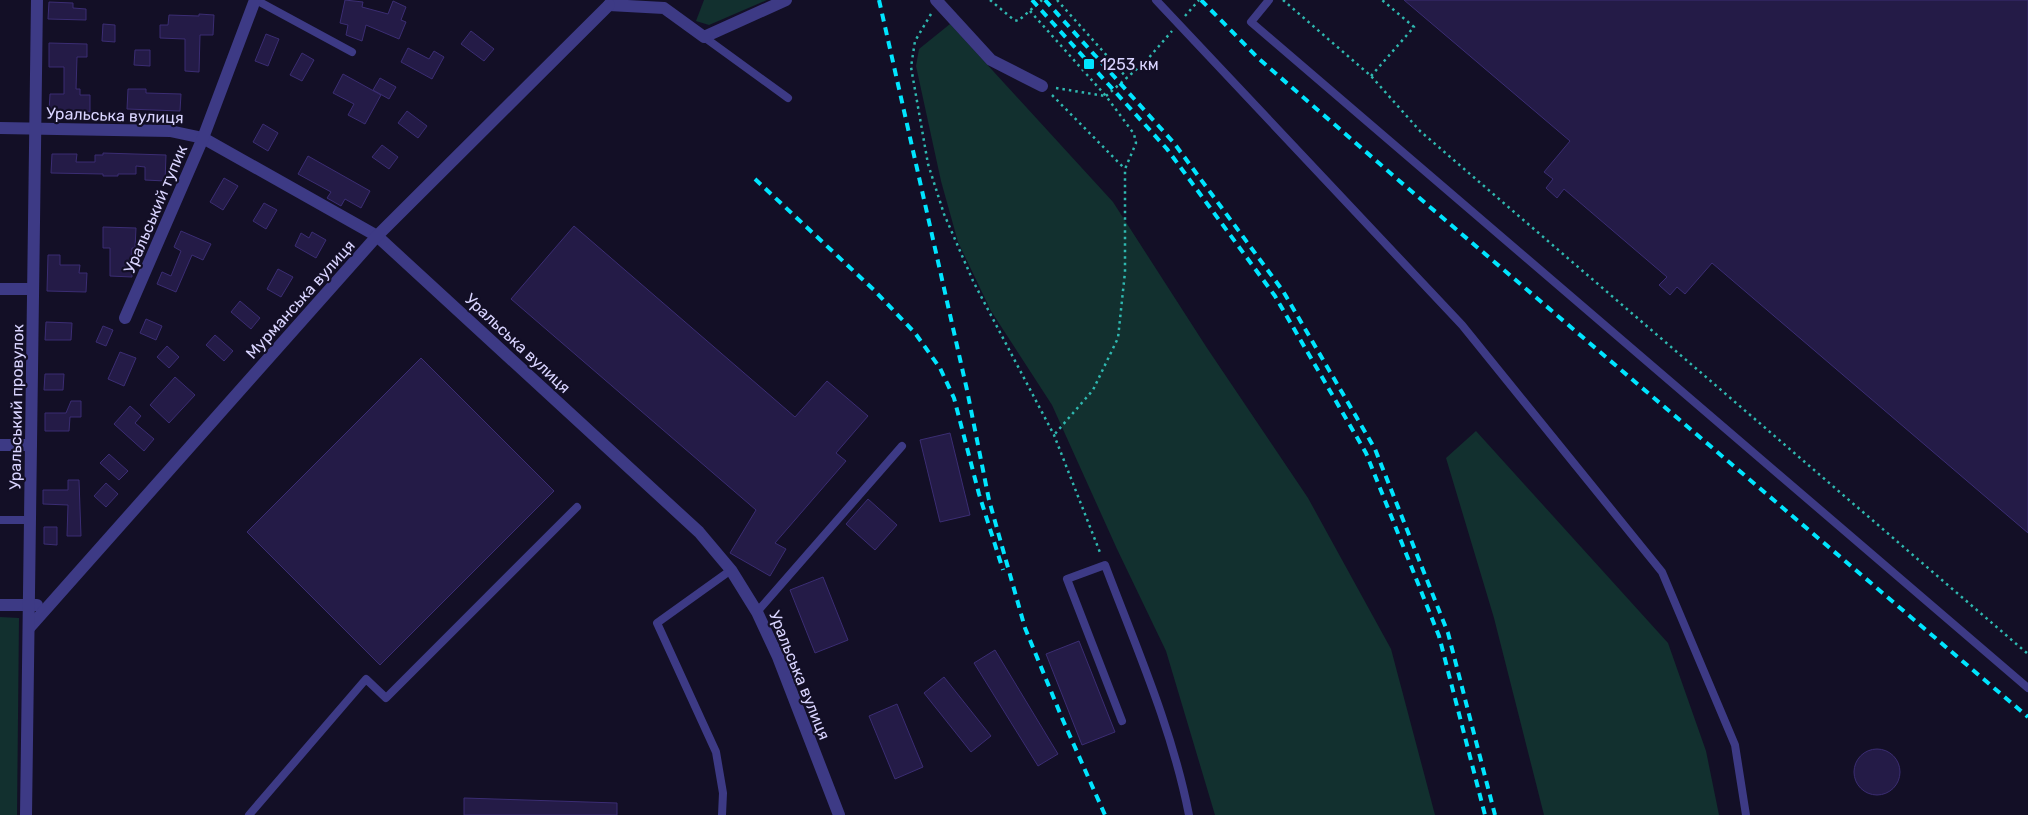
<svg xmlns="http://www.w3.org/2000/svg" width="2028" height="815" font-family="Rubik,sans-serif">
  <rect width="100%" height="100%" fill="#130f26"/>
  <g fill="#12302f">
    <polygon points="704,0 767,0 709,25 696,21"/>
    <polygon points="950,24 1113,202 1207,348 1308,498 1391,649 1435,815 1215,815 1166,651 1117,549 1052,405 991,311 958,242 941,181 916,66 919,49"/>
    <polygon points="1476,431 1668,643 1706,751 1719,815 1544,815 1494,618 1446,458"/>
    <polygon points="0,617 19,618 17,815 0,815"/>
  </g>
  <g fill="#241b47" stroke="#3b2d73">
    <polygon points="345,0 363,2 362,7 388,14 393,1 406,7 401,20 406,22 399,39 366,25 362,41 346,35 348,25 340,23"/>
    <polygon points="1404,0 2028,0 2028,533 1712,263 1685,294 1677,287 1670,295 1659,285 1667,277 1564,189 1557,198 1546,188 1553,179 1544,172 1570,141"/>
    <polygon points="49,2 73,3 73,8 86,9 86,20 48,19"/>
    <polygon points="199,14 214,15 213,35 200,35 199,72 185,71 185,39 160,38 160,25 168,25 169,15 199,16"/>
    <polygon points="103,24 115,25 115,42 102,41"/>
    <polygon points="471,31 494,49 484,61 461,44"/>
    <polygon points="266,34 279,39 268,66 255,61"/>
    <polygon points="49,43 87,44 87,57 77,57 76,89 80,89 80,95 90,95 90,112 49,111 50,94 64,94 64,67 49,67"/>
    <polygon points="408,48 429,59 434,51 444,57 432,79 401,62"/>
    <polygon points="135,50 150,50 150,66 134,65"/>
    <polygon points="302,53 314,60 302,81 290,75"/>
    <polygon points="343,74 381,95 365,124 348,115 354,104 333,93"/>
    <polygon points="380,78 396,87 389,99 373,90"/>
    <polygon points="128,89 146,89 146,93 181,94 180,111 127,109"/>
    <polygon points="407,111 427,126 418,138 398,123"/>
    <polygon points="263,124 278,133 268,151 253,142"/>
    <polygon points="382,145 398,157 389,169 372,157"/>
    <polygon points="103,153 166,155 165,181 145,180 145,167 136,166 136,174 118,174 118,176 103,176 103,174 51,173 52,154 77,154 76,162 95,162 95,155 103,155"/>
    <polygon points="308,156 370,191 361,208 345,199 341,206 327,198 331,192 298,174"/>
    <polygon points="224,178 238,186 223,210 210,202"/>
    <polygon points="264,203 277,210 266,229 253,221"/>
    <polygon points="574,226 795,417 827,381 868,416 836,453 846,461 775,543 786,549 770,576 730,553 756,510 511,299"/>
    <polygon points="103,227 136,228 135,248 132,248 132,277 110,276 110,248 103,248"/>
    <polygon points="181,231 211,244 203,260 192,255 176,292 157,284 162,272 171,276 181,251 174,247"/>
    <polygon points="312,232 326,240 316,258 295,246 301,233 309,238"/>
    <polygon points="48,255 60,255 60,265 80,265 79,273 87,273 86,292 47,291"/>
    <polygon points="278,269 293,277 281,297 267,289"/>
    <polygon points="240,301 260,318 251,329 231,312"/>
    <polygon points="146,319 162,326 156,340 140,333"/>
    <polygon points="46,322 72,323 71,340 45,340"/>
    <polygon points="103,326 113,330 106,346 96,342"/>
    <polygon points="215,335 233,351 224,361 206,345"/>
    <polygon points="167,346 179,357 169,368 157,357"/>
    <polygon points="120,352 136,358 124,386 108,379"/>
    <polygon points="421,358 554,491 380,665 247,532"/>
    <polygon points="45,374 64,374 63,390 44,390"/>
    <polygon points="175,377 195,395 169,423 150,405"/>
    <polygon points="71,401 81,401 81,417 70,417 69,431 45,431 45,413 66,413"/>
    <polygon points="130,406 141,416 135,423 154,439 144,451 114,424"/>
    <polygon points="950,433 970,515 940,522 920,440"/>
    <polygon points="109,454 128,471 119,480 100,463"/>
    <polygon points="68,480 79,480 81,536 67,536 68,505 43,504 43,490 68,490"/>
    <polygon points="106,483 118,494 106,507 94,496"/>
    <polygon points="868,499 897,525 875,550 846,524"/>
    <polygon points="44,527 57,527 57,545 44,544"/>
    <polygon points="823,577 848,640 815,653 790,590"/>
    <polygon points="1079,641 1115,732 1082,745 1046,654"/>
    <polygon points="995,650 1058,754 1038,766 974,663"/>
    <polygon points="944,677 991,736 971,752 924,693"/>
    <polygon points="897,704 923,767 895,779 869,716"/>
    <circle cx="1877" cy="772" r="23"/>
    <polygon points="464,798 617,803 617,815 464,815"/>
  </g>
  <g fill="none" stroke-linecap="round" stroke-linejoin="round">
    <g stroke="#2fb8b0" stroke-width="2.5" stroke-dasharray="2.5 4" stroke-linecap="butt">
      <polyline points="990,0 1014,20 1018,21 1042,0"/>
      <polyline points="1057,0 1127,78"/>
      <polyline points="1283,0 1371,76 1420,131 2028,654"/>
      <polyline points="1030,11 1106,96 1134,134 1136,143 1125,169 1125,272 1118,338 1093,390 1054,435"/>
      <polyline points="931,14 915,41 911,67 928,164 944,214 973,281 1054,435 1101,555"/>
      <polyline points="1185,16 1199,0"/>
      <polyline points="1371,76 1414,27 1382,0"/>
      <polyline points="1056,88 1105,96"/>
      <polyline points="1052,95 1125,169"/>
      <polyline points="1106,96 1146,61 1172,31"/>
    </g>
    <g stroke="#3d3a85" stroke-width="8">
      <polyline points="256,0 352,52"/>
      <polyline points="1156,0 1462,325 1662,572 1735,745 1746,815"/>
      <polyline points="1269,0 1251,22 2028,688"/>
      <polyline points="704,37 788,98"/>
      <polyline points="0,520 30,520"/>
      <polyline points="757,612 902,446"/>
      <path d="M 1122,721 L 1067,579 L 1105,565 C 1136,647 1172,728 1189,815"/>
      <polyline points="249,815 366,679 386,698 577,507"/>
      <polyline points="722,815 723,793 716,752 657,623 731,570"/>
    </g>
    <g stroke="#3d3a85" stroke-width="12">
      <polyline points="936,0 991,60 1042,86"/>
      <polyline points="609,5 664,8 704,37 786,0"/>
      <polyline points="0,128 170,131 203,138 377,236 699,532 731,570 757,612 778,657 839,815"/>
      <polyline points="0,289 33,289"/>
      <polyline points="125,318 203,138 255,0"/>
      <polyline points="0,445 31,445"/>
      <polyline points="0,605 37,605"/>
      <polyline points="29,628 377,236 609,5"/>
      <polyline points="26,815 37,0"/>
    </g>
    <g stroke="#00e5ff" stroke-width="4" stroke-dasharray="8 6" stroke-linecap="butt">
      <polyline points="879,0 967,390 989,500 1025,628 1062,718 1105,815"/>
      <polyline points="1032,0 1167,149 1275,296 1366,453 1439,636 1485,815"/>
      <polyline points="1045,0 1174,143 1283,291 1375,449 1448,633 1495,815"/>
      <polyline points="1201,0 1258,58 1396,178 2028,717"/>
      <polyline points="755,179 874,290 915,333 940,368 954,398 979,494 1003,570"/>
    </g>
  </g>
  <rect fill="#00e5ff" stroke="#130f26" stroke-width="2" x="1083" y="58" width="12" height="12" rx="2.5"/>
  <g text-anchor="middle" stroke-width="4.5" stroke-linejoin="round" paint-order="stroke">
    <g font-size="16" fill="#d9d4ff" stroke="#130f26" text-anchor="start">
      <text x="1100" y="70">1253 км</text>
    </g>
    <g font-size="16" fill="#d9d4ff" stroke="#130f26">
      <text transform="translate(115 115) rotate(2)" y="6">Уральська вулиця</text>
      <text transform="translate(155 209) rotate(-67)" y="6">Уральський тупик</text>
      <text transform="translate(300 299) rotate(-48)" y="6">Мурманська вулиця</text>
      <text transform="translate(518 343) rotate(43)" y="6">Уральська вулиця</text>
      <text transform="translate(16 407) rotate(-89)" y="6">Уральський провулок</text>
      <text transform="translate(800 675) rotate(68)" y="6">Уральська вулиця</text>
    </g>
  </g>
</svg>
